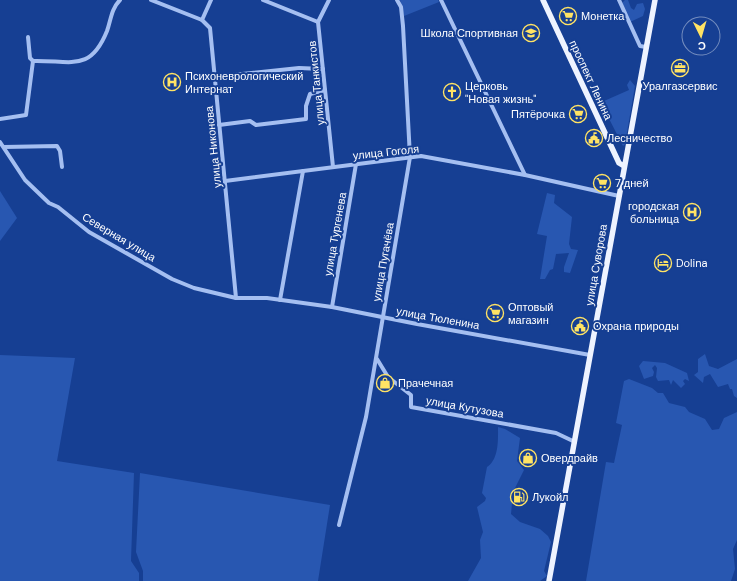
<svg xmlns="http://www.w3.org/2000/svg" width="737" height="581" font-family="'DM Sans',sans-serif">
  <rect width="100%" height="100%" fill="#163f93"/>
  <g fill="#2857b1">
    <polygon points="400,0 438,0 439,2 404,16"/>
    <polygon points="625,0 628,0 631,8 634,10 637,4 643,3 645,9 643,16 630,22 622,3"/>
    <polygon points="630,80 635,86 625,144 623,146 602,105 604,101 629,90 627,85"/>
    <polygon points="0,191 17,218 0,241"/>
    <polygon points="547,193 555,195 554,203 572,217 569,244 571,249 578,250 570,273 564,272 564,267 569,253 556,254 553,269 550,270 545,279 540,279 547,236 537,234"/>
    <polygon points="705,354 709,366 718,369 737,359 737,398 734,396 732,389 730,389 728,384 718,387 710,374 704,377 703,383 694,375 698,372 698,359"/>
    <polygon points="0,355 75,358 57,461 134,473 131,561 139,573 139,581 0,581"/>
    <polygon points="643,361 665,363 687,373 689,381 685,379 683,381 685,384 681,388 673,380 671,385 669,380 658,381 656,377 657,368 655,365 652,368 654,372 653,376 644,379 639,366"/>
    <polygon points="629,379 652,388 658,393 663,393 669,403 685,407 689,412 705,419 712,430 719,429 724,418 737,412 737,540 733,549 735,569 731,581 586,581 606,462 614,463 622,425 616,423 624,381"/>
    <path d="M 498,427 L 505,429 L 520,438 L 517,461 L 524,470 L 513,492 L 511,514 L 520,522 L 540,529 L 548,536 L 551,542 L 544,571 L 547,576 L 540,581 L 468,581 L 481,558 L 480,540 L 483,532 L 477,507 L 485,501 L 486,498 L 482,493 L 487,467 C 499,459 498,440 498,427 Z"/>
    <polygon points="140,473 330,505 318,581 143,581 143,571 136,552"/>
  </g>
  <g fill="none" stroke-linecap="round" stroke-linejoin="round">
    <g stroke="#a5bff1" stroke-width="4">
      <polyline points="151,0 202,20"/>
      <polyline points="211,0 202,20 210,28 236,298"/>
      <polyline points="263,0 318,22"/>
      <polyline points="329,0 318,22 333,167"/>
      <polyline points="441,0 525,175"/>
      <polyline points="619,0 640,46 646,47"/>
      <polyline points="28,37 30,58 33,61"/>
      <polyline points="214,77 299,68 323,69"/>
      <path d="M 0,119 L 26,115 L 33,61 C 71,60 90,73 107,31 C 111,20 111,9 120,0"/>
      <polyline points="219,125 250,121 256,125 306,119 306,106 310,94 325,90"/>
      <polyline points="0,142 25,180 49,203 58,207 89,232 172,279 194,288 236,298 267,298 332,307 417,324 590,355"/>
      <polyline points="4,147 57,146 60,151 62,167"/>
      <polyline points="225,181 421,156 525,175 619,196"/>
      <polyline points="280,300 303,171"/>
      <polyline points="332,307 356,164"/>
      <polyline points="377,359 388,377 411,395 411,407 556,433 575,442"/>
      <polyline points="339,525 366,417 410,157 403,26 401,7 397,0"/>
    </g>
    <g stroke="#eef3ff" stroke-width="5.5">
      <polyline points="543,0 619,163 624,166"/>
      <polyline points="549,581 655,0"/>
    </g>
  </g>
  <defs>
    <g id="supermarket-ring" transform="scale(0.9)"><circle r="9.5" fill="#163f93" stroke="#ffe364" stroke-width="1.5"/><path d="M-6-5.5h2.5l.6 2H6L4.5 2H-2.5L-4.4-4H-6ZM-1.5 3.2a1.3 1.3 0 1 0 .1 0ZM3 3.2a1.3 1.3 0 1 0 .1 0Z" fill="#ffe364"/></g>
    <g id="school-ring" transform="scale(0.9)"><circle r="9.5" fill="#163f93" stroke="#ffe364" stroke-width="1.5"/><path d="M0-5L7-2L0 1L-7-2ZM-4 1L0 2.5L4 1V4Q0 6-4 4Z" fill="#ffe364"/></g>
    <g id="office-ring" transform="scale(0.9)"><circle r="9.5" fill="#163f93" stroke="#ffe364" stroke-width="1.5"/><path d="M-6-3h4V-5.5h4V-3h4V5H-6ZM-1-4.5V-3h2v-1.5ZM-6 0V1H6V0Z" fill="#ffe364"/></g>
    <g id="hospital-ring" transform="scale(0.9)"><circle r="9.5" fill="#163f93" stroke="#ffe364" stroke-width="1.5"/><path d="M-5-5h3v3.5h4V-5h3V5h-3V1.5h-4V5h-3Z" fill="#ffe364"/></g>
    <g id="church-ring" transform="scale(0.9)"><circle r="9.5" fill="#163f93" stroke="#ffe364" stroke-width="1.5"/><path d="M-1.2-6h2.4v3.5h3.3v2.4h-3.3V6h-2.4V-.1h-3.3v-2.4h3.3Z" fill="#ffe364"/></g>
    <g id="civic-ring" transform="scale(0.9)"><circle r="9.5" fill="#163f93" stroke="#ffe364" stroke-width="1.5"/><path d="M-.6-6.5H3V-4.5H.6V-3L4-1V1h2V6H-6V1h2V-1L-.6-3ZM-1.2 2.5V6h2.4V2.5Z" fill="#ffe364"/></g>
    <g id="hotel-ring" transform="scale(0.9)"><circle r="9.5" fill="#163f93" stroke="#ffe364" stroke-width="1.5"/><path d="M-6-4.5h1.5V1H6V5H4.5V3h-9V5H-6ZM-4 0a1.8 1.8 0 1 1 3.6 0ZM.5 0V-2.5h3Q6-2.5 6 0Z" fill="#ffe364"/></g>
    <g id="shop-ring" transform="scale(0.9)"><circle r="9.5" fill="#163f93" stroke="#ffe364" stroke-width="1.5"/><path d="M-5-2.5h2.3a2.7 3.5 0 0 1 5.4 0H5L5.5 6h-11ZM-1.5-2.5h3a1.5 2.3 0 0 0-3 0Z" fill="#ffe364"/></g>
    <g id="fuel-ring" transform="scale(0.9)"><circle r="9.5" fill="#163f93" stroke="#ffe364" stroke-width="1.5"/><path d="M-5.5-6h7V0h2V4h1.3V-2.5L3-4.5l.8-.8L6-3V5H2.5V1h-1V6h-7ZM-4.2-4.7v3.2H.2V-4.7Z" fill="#ffe364"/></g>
  </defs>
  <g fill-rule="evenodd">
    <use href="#supermarket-ring" x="568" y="16"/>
    <use href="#school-ring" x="531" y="33"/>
    <use href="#office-ring" x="680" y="68"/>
    <use href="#hospital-ring" x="172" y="82"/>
    <use href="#church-ring" x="452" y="92"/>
    <use href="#supermarket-ring" x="578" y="114"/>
    <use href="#civic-ring" x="594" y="138"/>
    <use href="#supermarket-ring" x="602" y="183"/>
    <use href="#hospital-ring" x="692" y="212"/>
    <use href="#hotel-ring" x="663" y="263"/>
    <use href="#supermarket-ring" x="495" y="313"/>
    <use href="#civic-ring" x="580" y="326"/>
    <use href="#shop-ring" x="385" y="383"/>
    <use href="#shop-ring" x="528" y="458"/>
    <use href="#fuel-ring" x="519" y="497"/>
  </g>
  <g text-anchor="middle" stroke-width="4" stroke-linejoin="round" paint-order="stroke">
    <g font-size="11" fill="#fff" stroke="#163f93" text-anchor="start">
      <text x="581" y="20">Монетка</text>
      <text x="518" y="37" text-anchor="end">Школа Спортивная</text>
      <text x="185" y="80">Психоневрологический<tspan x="185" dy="13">Интернат</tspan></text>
      <text x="465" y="90">Церковь<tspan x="465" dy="13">"Новая жизнь"</tspan></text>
      <text x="680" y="90" text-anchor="middle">Уралгазсервис</text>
      <text x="565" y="118" text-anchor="end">Пятёрочка</text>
      <text x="607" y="142">Лесничество</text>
      <text x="615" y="187">7 дней</text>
      <text x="679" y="210" text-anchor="end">городская<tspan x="679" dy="13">больница</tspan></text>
      <text x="676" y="267">Dolina</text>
      <text x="508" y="311">Оптовый<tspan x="508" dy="13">магазин</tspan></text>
      <text x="593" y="330">Охрана природы</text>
      <text x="398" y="387">Прачечная</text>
      <text x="541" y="462">Овердрайв</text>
      <text x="532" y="501">Лукойл</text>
    </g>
    <g font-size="11" fill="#fff" stroke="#163f93">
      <text transform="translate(591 80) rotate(65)" y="4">проспект Ленина</text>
      <text transform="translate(316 83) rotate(-96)" y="4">улица Танкистов</text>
      <text transform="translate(213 147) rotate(-96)" y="4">улица Никонова</text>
      <text transform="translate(386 152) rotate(-6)" y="4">улица Гоголя</text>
      <text transform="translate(335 234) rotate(-80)" y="4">улица Тургенева</text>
      <text transform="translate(119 237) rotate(31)" y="4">Северная улица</text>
      <text transform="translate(383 262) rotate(-80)" y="4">улица Пугачёва</text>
      <text transform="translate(596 265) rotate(-80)" y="4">улица Суворова</text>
      <text transform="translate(438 318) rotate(10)" y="4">улица Тюленина</text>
      <text transform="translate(465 407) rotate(10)" y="4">улица Кутузова</text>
    </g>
  </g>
  <g transform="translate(701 36) rotate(175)"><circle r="19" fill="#163f93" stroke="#738cbe"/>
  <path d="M0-3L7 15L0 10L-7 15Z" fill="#ffe364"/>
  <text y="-6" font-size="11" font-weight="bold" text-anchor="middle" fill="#ffffff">С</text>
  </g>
</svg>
